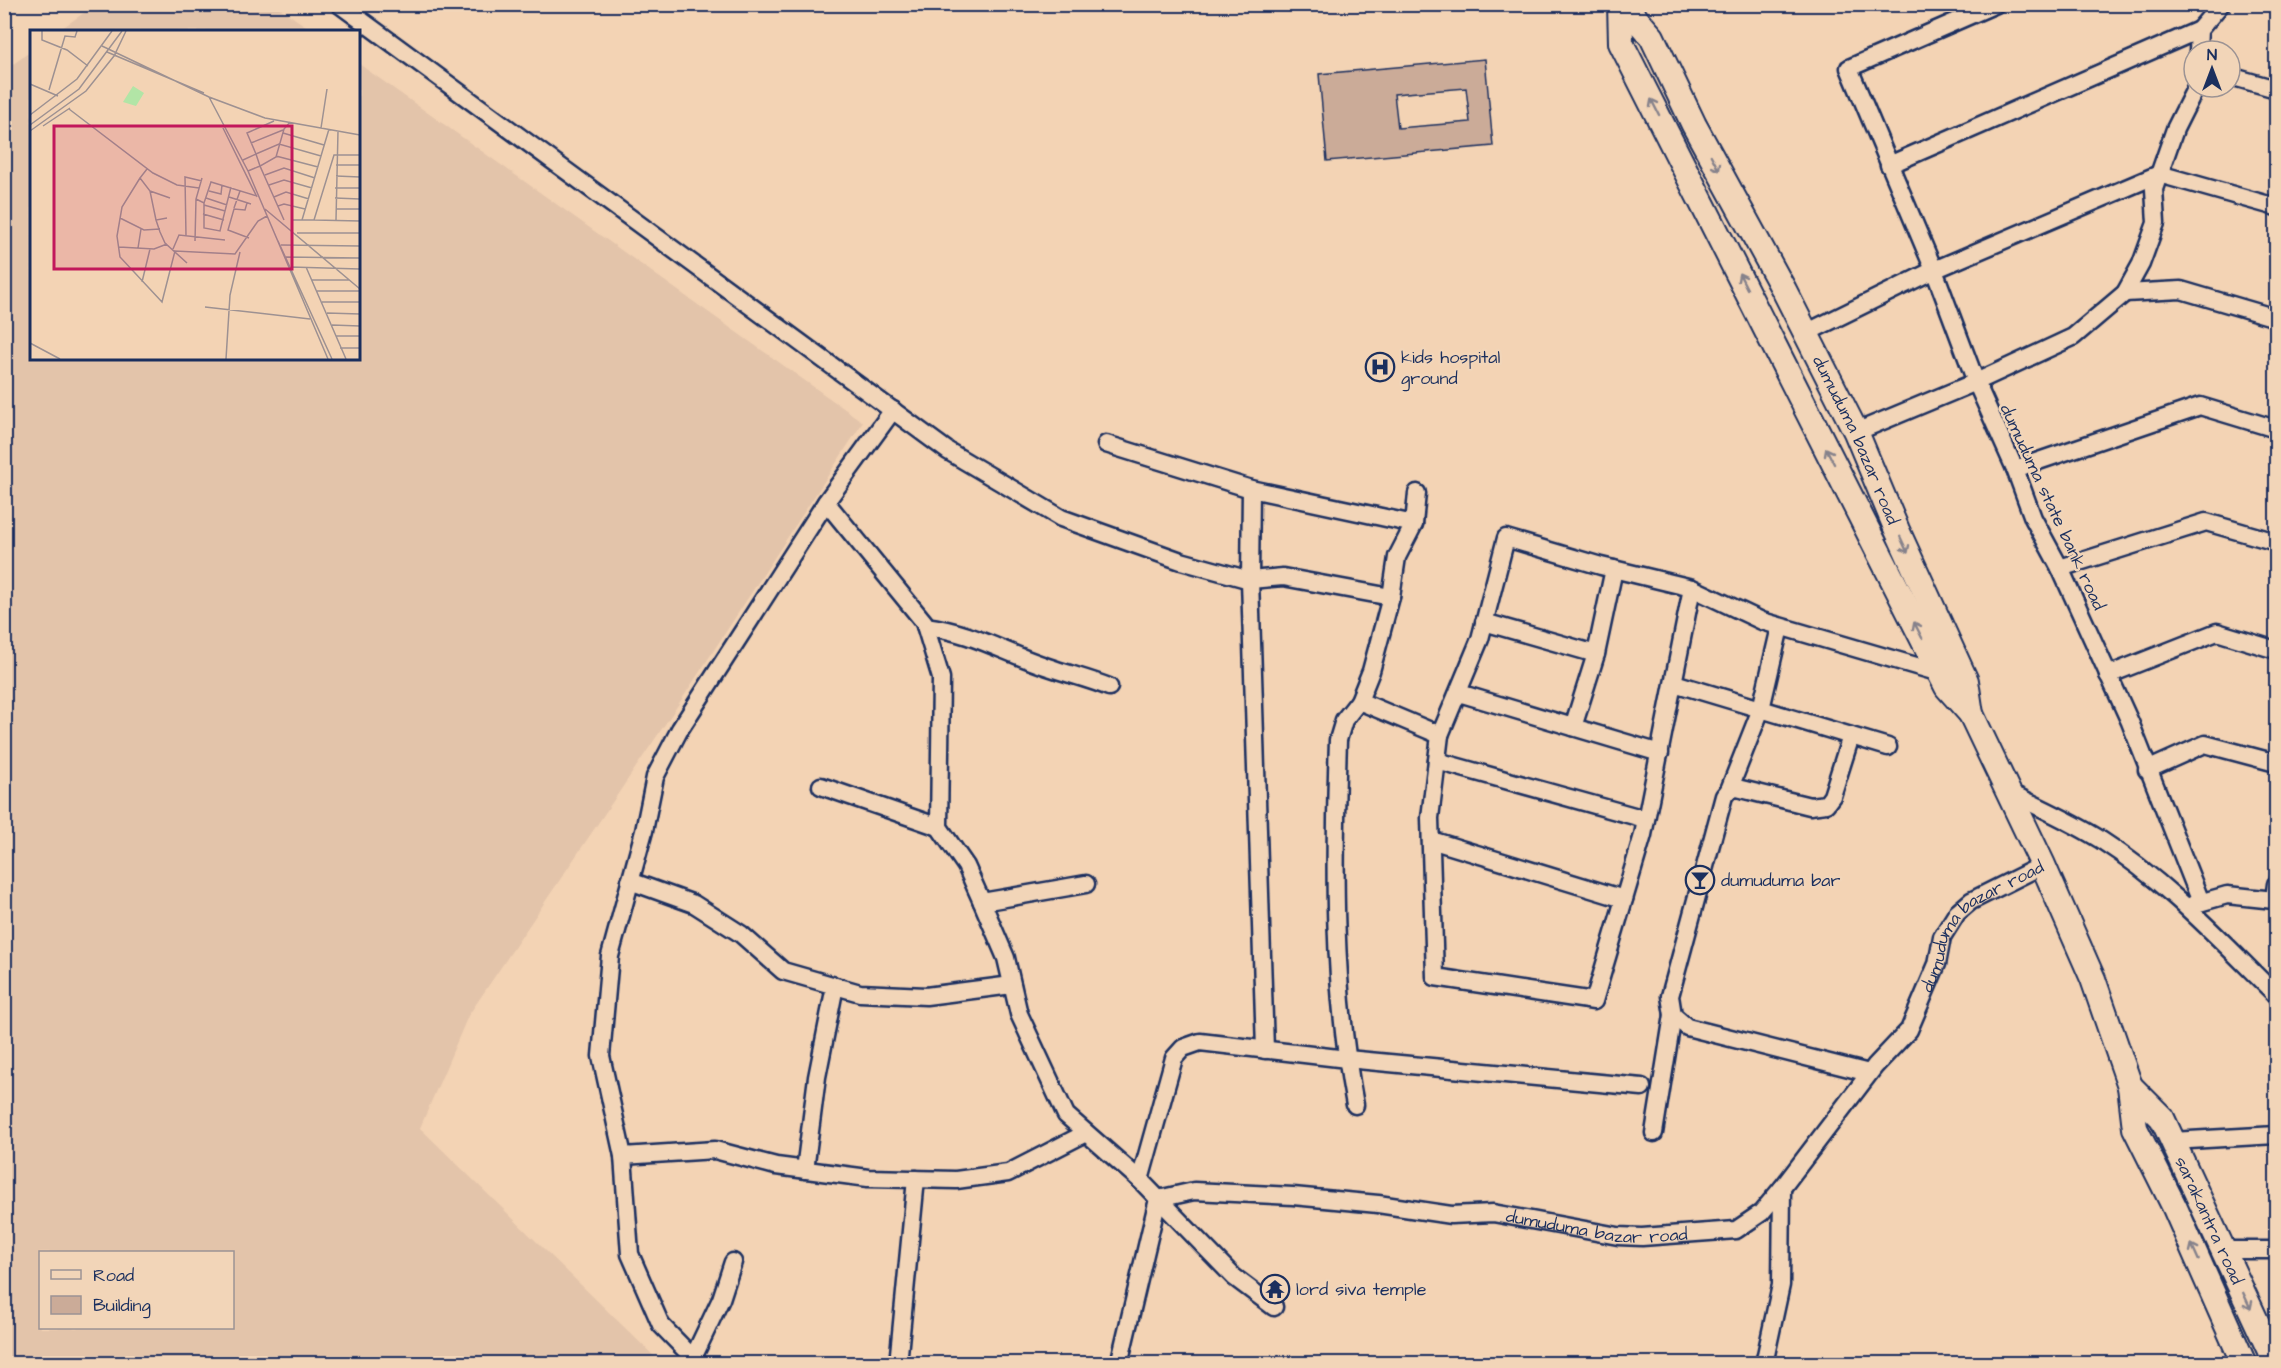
<svg xmlns="http://www.w3.org/2000/svg" width="2281" height="1368" font-family="'Architects Daughter',sans-serif">
  <rect width="100%" height="100%" fill="#f3d3b4"/>
  <filter id="ink" filterUnits="userSpaceOnUse"><feTurbulence type="fractalNoise" baseFrequency=".0167" numOctaves="2"/><feDisplacementMap in="SourceGraphic" scale="12" xChannelSelector="R" yChannelSelector="G"/><feConvolveMatrix kernelMatrix="1 2 1 2 8 2 1 2 1" color-interpolation-filters="sRGB"/></filter>
  <g filter="url(#ink)">
    <g fill="#e3c4aa" fill-rule="evenodd">
      <polygon points="95,5 275,5 313,31 58,31"/>
      <path d="M 31,51 L 32,358 L 358,358 L 359,64 L 863,422 L 680,702 L 468,1016 L 420,1128 L 661,1363 L 5,1363 L 4,71 ZM 40,1252 L 232,1252 L 232,1328 L 40,1328 Z"/>
    </g>
    <path fill="#cbab98" stroke="#1b2f5e" stroke-width="1.5" fill-rule="evenodd" d="M 1485,59 L 1493,146 L 1327,161 L 1319,74 ZM 1466,88 L 1470,122 L 1398,128 L 1394,94 Z"/>
    <g fill="none" stroke-linecap="round" stroke-linejoin="round">
      <g stroke="#1b2f5e" stroke-width="21">
        <g id="street">
          <polyline points="339,4 948,451 1061,518 1181,561 1250,580 1283,577 1391,597"/>
          <polyline points="1996,4 1849,68 1934,270 2159,174 2276,207"/>
          <polyline points="2198,51 2199,30 2221,4"/>
          <polyline points="2230,76 2276,89"/>
          <polyline points="2196,87 2175,129 2154,189 2156,223 2141,264 2125,293 2073,337 1976,382 2015,469 2033,518 2060,568 2130,722 2201,902"/>
          <polyline points="1889,165 2199,30"/>
          <polyline points="2125,293 2181,290 2276,318"/>
          <polyline points="1806,333 1934,270 1976,382 1856,432"/>
          <polyline points="893,410 826,502 924,622 941,678 939,827 966,866 982,902"/>
          <polyline points="1106,444 1251,489"/>
          <polyline points="2015,469 2200,406 2276,429"/>
          <polyline points="1417,493 1414,524 1397,557 1391,597 1371,671 1359,701 1440,735 1480,639 1506,538 1601,566 1692,588 1762,621 1940,673"/>
          <polyline points="2060,568 2206,522 2276,542"/>
          <polyline points="1484,622 1596,654 1614,569"/>
          <path d="M 925,626 C 975,633 1002,652 1048,667 C 1068,674 1089,679 1109,687"/>
          <polyline points="2108,675 2217,632 2276,650"/>
          <polyline points="1674,683 1888,747"/>
          <polyline points="1459,693 1660,753"/>
          <polyline points="1573,727 1596,654"/>
          <polyline points="1440,735 1430,818 1435,977 1594,1001 1643,835 1692,588"/>
          <polyline points="1851,736 1832,796 1826,804 1810,806 1737,788 1729,790 1724,796 1670,996 1673,1015 1687,1027 1869,1073"/>
          <polyline points="1437,761 1645,819"/>
          <polyline points="2147,770 2205,744 2276,763"/>
          <polyline points="821,786 939,827"/>
          <polyline points="1729,790 1761,709 1780,627"/>
          <path d="M 2007,791 C 2038,807 2071,821 2101,840 C 2167,882 2221,941 2276,995"/>
          <polyline points="1431,840 1624,899"/>
          <polyline points="630,881 694,904 741,934 783,971 860,993 926,996 1012,985"/>
          <polyline points="1086,884 982,902 1006,958 1019,1014 1066,1115 1140,1180 1234,1277 1274,1307"/>
          <polyline points="2192,905 2227,895 2274,900 2276,884"/>
          <polyline points="1265,1050 1250,580 1251,489 1414,524"/>
          <path d="M 1355,1105 C 1332,985 1334,861 1338,740 L 1344,720 L 1359,701"/>
          <polyline points="1654,1133 1673,1015"/>
          <polyline points="2172,1141 2276,1135"/>
          <polyline points="623,1156 715,1150 776,1166 868,1178 956,1180 1008,1173 1086,1133"/>
          <polyline points="805,1170 817,1077 835,986"/>
          <polyline points="1140,1180 1174,1058 1183,1048 1200,1042 1347,1059 1642,1087"/>
          <polyline points="2223,1250 2276,1250"/>
          <polyline points="693,1358 721,1299 733,1262"/>
          <polyline points="699,1364 661,1325 630,1254 623,1156 601,1056 610,956 644,831 655,777 680,729 826,502"/>
          <polyline points="898,1364 916,1179"/>
          <path id="s1" d="M 1119,1364 L 1158,1199 L 1194,1191 L 1293,1196 L 1378,1204 L 1451,1215 L 1493,1213 L 1618,1236 L 1642,1237 L 1736,1230 L 1761,1213 L 1782,1188 L 1875,1066 L 1909,1030 L 1937,964 L 1942,937 L 1957,913 L 1971,901 L 2043,865"/>
          <polyline points="1764,1364 1781,1285 1782,1188"/>
        </g>
      </g>
      <g stroke="#1b2f5e" stroke-width="28">
        <g id="secondary">
          <polyline points="1620,4 1621,43 1947,687 1971,714"/>
          <path id="s2" d="M 1623,4 L 1652,37 L 1694,125 L 1784,290 L 1856,432 L 1897,530 L 1966,681 L 1971,714 L 2043,865 L 2093,979 L 2130,1086 L 2135,1128 L 2175,1208 L 2244,1364"/>
          <path id="s3" d="M 2130,1086 L 2162,1118 L 2276,1364"/>
        </g>
      </g>
      <use href="#street" stroke="#f2d5b8" stroke-width="16"/>
      <use href="#secondary" stroke="#f2d5b8" stroke-width="24"/>
    </g>
    <defs><path id="oneway-shaft" d="M-6 0H5M1.5-3L5.5 0L1.5 3" fill="none" stroke-width="1.6" stroke-linecap="round" stroke-linejoin="round" transform="scale(1.5)"/></defs>
    <g stroke="#86828b">
      <use href="#oneway-shaft" transform="translate(1655 107) rotate(-117)"/>
      <use href="#oneway-shaft" transform="translate(1715 163) rotate(62)"/>
      <use href="#oneway-shaft" transform="translate(1743 281) rotate(-117)"/>
      <use href="#oneway-shaft" transform="translate(1830 456) rotate(-117)"/>
      <use href="#oneway-shaft" transform="translate(1904 545) rotate(65)"/>
      <use href="#oneway-shaft" transform="translate(1918 630) rotate(-117)"/>
      <use href="#oneway-shaft" transform="translate(2195 1252) rotate(-114)"/>
      <use href="#oneway-shaft" transform="translate(2247 1301) rotate(65)"/>
    </g>
  </g>
  <defs>
    <g id="hospital-ring" transform="scale(1.5)"><circle r="9.5" fill="#f2d5b8" stroke="#1b2f5e" stroke-width="1.5"/><path d="M-5-5h3v3.5h4V-5h3V5h-3V1.5h-4V5h-3Z" fill="#1b2f5e"/></g>
    <g id="bar-ring" transform="scale(1.5)"><circle r="9.5" fill="#f2d5b8" stroke="#1b2f5e" stroke-width="1.5"/><path d="M-6-5H6L.8 .8V4.5H3.5V6h-7V4.5H-.8V.8Z" fill="#1b2f5e"/></g>
    <g id="temple-ring" transform="scale(1.5)"><circle r="9.5" fill="#f2d5b8" stroke="#1b2f5e" stroke-width="1.5"/><path d="M0-6L5-2H3V0L6.5 2.5H4V6H1.5V3h-3V6H-4V2.5H-6.5L-3 0V-2H-5Z" fill="#1b2f5e"/></g>
  </defs>
  <g fill-rule="evenodd">
    <use href="#hospital-ring" x="1380" y="367"/>
    <use href="#bar-ring" x="1700" y="880"/>
    <use href="#temple-ring" x="1275" y="1289"/>
  </g>
  <g text-anchor="middle" stroke-width="5" stroke-linejoin="round" paint-order="stroke">
    <g font-size="18" fill="#1b2f5e" stroke="#f2d5b8" text-anchor="start">
      <text x="1401" y="363">kids hospital<tspan x="1401" dy="21">ground</tspan></text>
      <text x="1721" y="886">dumuduma bar</text>
      <text x="1296" y="1295">lord siva temple</text>
    </g>
    <g font-size="18" fill="#1b2f5e" stroke="#f2d5b8">
      <text dy="6" stroke="none"><textPath href="#s2" startOffset="496">dumuduma bazar road</textPath></text>
      <text transform="translate(2053 507) rotate(65)" y="6">dumuduma state bank road</text>
      <text dy="6" stroke="none"><textPath href="#s1" startOffset="1152">dumuduma bazar road</textPath></text>
      <text dy="6" stroke="none"><textPath href="#s3" startOffset="158">sarakantra road</textPath></text>
      <text dy="6" stroke="none"><textPath href="#s1" startOffset="612">dumuduma bazar road</textPath></text>
    </g>
  </g>
  <g transform="translate(30 30)">
    <rect width="330" height="330" fill="#f3d3b4"/>
    <path d="M 103,56 L 114,63 L 106,76 L 93,72 Z" fill="#b2e5a6"/>
    <path fill="none" stroke="#9d9192" stroke-width="1.5" d="M 12,1 L 12,10 L 37,20 L 58,36M 72,16 L 179,67 L 235,88 L 330,105M 77,22 L 174,63M 0,54 L 28,66M 19,60 L 35,6 L 45,7 L 47,1M 179,67 L 218,141 L 298,329M 39,79 L 123,143 L 147,155 L 169,158M 0,85 L 47,49 L 82,1M 244,91 L 217,103 L 226,124 L 249,114 L 291,126M 0,95 L 49,59 L 92,1M 13,96 L 40,78M 193,98 L 227,167M 291,98 L 297,59M 0,101 L 56,61 L 84,26 L 96,1M 253,103 L 294,115M 221,113 L 253,100M 246,126 L 288,137M 213,130 L 226,124 L 230,136 L 218,141M 306,135 L 330,135M 117,139 L 110,148 L 120,161 L 126,190M 235,145 L 254,138 L 285,148M 306,146 L 330,147M 110,148 L 92,177 L 87,206 L 90,227 L 132,272 L 145,221 L 205,224 L 228,191 L 237,186M 172,148 L 166,169 L 174,173 L 181,152 L 227,166M 239,155 L 254,150 L 282,158M 305,158 L 330,158M 120,161 L 140,168M 179,161 L 191,164 L 192,155M 199,167 L 221,174M 244,167 L 256,162 L 279,169M 176,168 L 197,175M 305,168 L 330,169M 174,173 L 174,198 L 190,201 L 201,157M 217,173 L 215,180 L 204,179 L 198,200 L 219,208M 174,175 L 195,181M 248,176 L 254,174 L 275,179M 204,178 L 210,161M 235,179 L 330,259M 306,179 L 330,179M 173,184 L 194,190M 90,188 L 114,200 L 130,199M 137,188 L 126,190 L 130,202 L 135,213 L 157,233M 254,190 L 230,136 L 246,127 L 254,99 L 260,92M 261,190 L 284,190 L 304,125 L 330,125M 272,190 L 299,99M 284,190 L 330,191M 306,190 L 308,101M 267,203 L 330,203M 156,206 L 155,147 L 172,151M 165,211 L 166,169M 248,211 L 302,329M 251,215 L 330,216M 89,217 L 124,219 L 137,214M 108,218 L 111,199M 143,219 L 149,205 L 195,210M 256,227 L 330,228M 261,237 L 330,239M 276,237 L 316,329M 282,250 L 319,250M 112,252 L 120,219M 287,261 L 330,261M 292,272 L 330,272M 175,277 L 280,289M 297,283 L 330,284M 302,295 L 330,296M 306,306 L 330,306M 0,313 L 30,329M 310,318 L 330,318M 196,329 L 200,265 L 210,222"/>
    <path fill="#c2185b" fill-opacity="0.15" stroke="#c2185b" stroke-width="3" d="M 24,96 L 262,96 L 262,239 L 24,239 Z"/>
    <rect width="330" height="330" fill="none" stroke="#1b2f5e" stroke-width="3"/>
  </g>
  <rect width="2281" height="1368" fill="none" stroke="#f2d5b8" stroke-width="24"/>
  <rect x="12" y="12" width="2257" height="1344" fill="none" stroke="#1b2f5e" stroke-width="2" filter="url(#ink)"/>
  <rect x="39" y="1251" width="195" height="78" fill="#f2d5b8" stroke="#9c9394" stroke-width="1.5"/>
  <rect x="51" y="1270" width="30" height="9" fill="#f2d5b8" stroke="#9c9394" stroke-width="1.5"/>
  <text x="93" y="1281" font-size="18" fill="#1b2f5e">Road</text>
  <rect x="51" y="1296" width="30" height="18" fill="#cbab98" stroke="#9c9394" stroke-width="1.5"/>
  <text x="93" y="1311" font-size="18" fill="#1b2f5e">Building</text>
  <g transform="translate(2212 69)"><circle r="28" fill="#f2d5b8" stroke="#9c9394" stroke-width="1.5"/>
  <path d="M0-4.5L10 22L0 15L-10 22Z" fill="#1b2f5e"/>
  <text y="-9" font-size="16" font-weight="bold" text-anchor="middle" fill="#1b2f5e">N</text>
  </g>
</svg>
